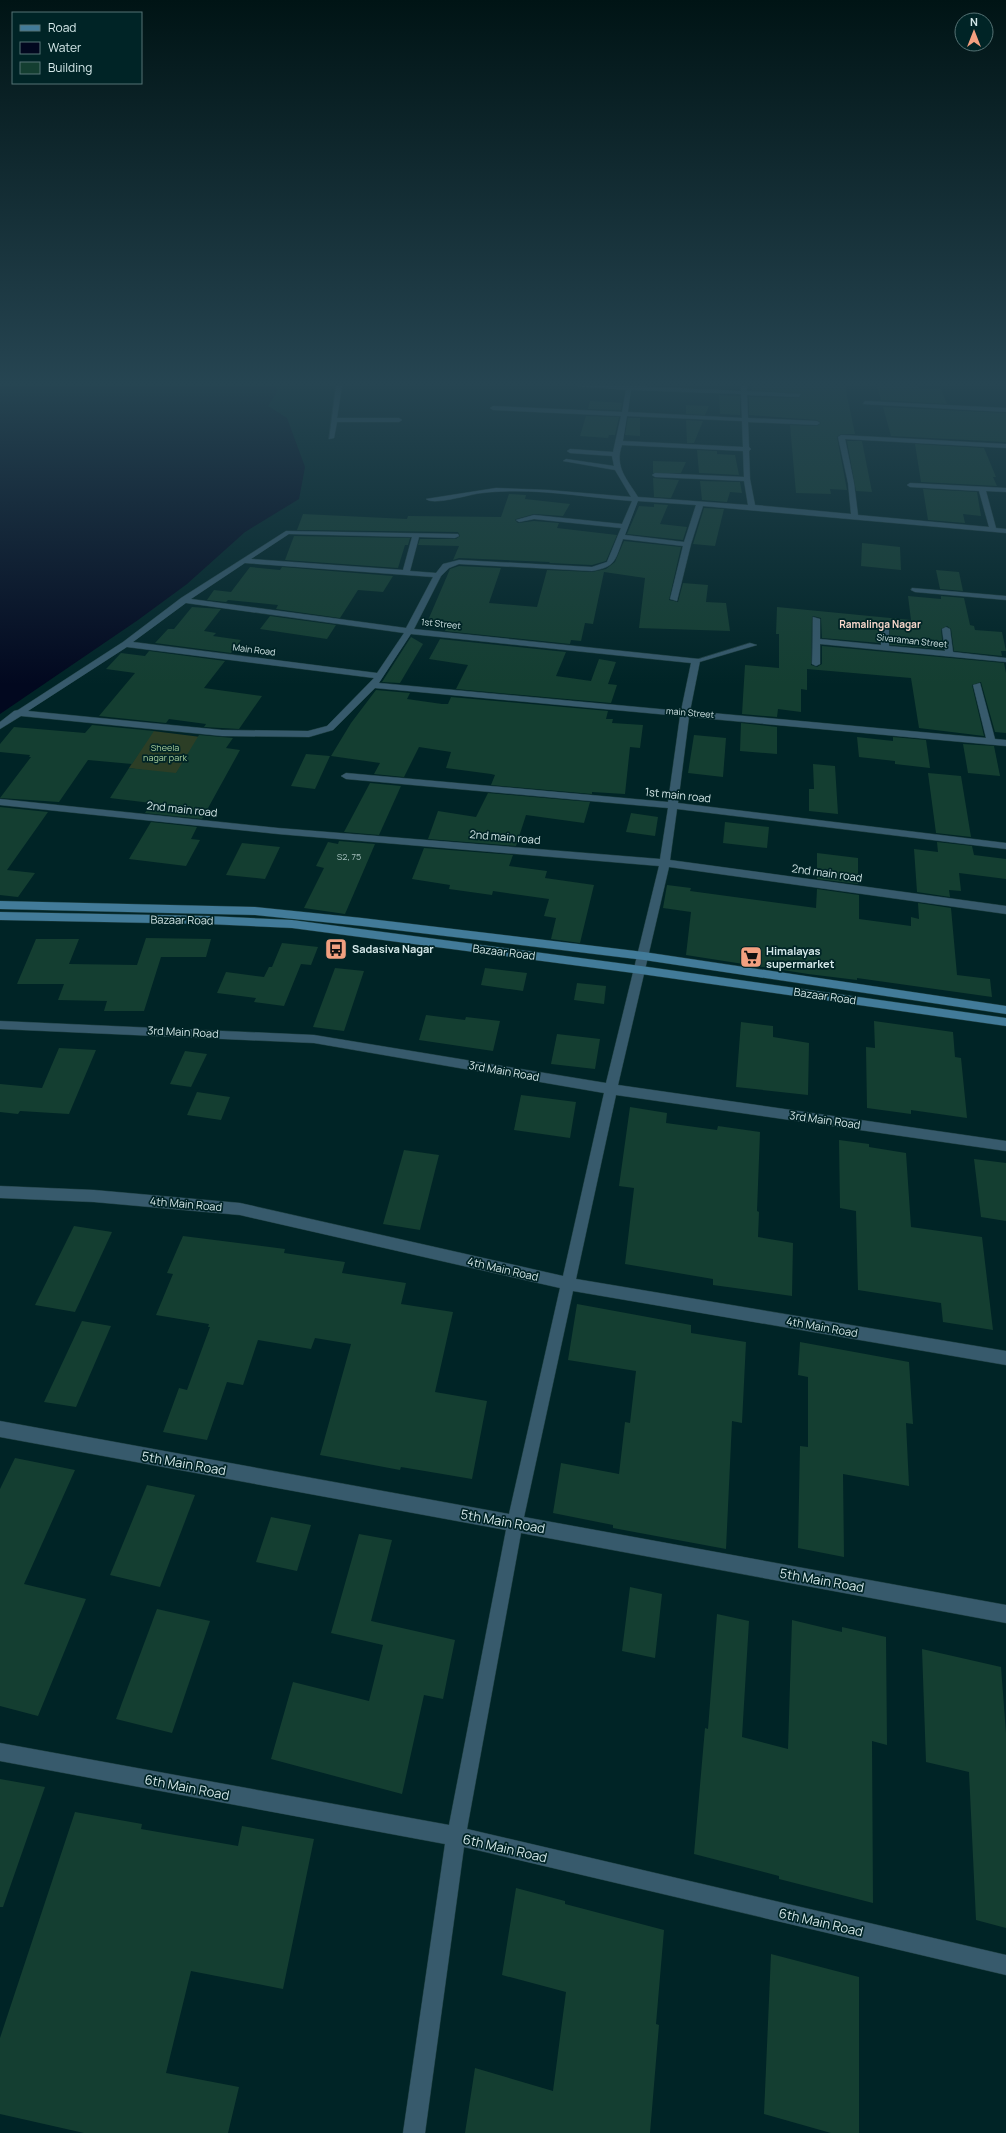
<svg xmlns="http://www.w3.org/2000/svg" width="1006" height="2133" font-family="Manrope,sans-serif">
  <rect width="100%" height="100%" fill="#002426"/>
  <polygon fill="#2c3e26" points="153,731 201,737 175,775 129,768"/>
  <polygon fill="#02081f" points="0,386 275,386 278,391 268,406 287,418 305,467 299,499 245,532 187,584 138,620 0,714"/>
  <g fill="#143e31">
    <polygon points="752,386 845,386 855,434 841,434 837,437 847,490 830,489 831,494 796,493 790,425 817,426 821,423 817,420 749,415 749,397 799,398 802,394 752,390"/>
    <polygon points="877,386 918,386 919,388 941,389 947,404 881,400"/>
    <polygon points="719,395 740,396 740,415 720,414"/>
    <polygon points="590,401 610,402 622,403 621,410 588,409"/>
    <polygon points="686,405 709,406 705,415 686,414"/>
    <polygon points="883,407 1006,413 1006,442 891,436"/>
    <polygon points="586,416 619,417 615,435 609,435 608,438 580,436"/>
    <polygon points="628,418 640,418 640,436 625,435"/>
    <polygon points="686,420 703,421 694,443 687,443"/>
    <polygon points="847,441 862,441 872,492 856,491"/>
    <polygon points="915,444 984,448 996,477 993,477 997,486 921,482"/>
    <polygon points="697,450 717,451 717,454 735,455 739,475 699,473"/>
    <polygon points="653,461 686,462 681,473 653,473"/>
    <polygon points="653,478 679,480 671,498 654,497"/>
    <polygon points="700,481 740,482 742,493 730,492 727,502 702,500"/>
    <polygon points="923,489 977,492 981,516 963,514 965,523 928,520"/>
    <polygon points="509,494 526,495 525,499 570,504 563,516 534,514 516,519 515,520 518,523 534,521 559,523 557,528 617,535 606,561 592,565 549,563 550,562 459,558 453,560 459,546 418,545 420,539 456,539 460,536 458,532 297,530 303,514 407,519 408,516 501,517"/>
    <polygon points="654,504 668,505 660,524 687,527 683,540 627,534 639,506 654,507"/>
    <polygon points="704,508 724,509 715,546 693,544"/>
    <polygon points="294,536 410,538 408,545 405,545 398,568 285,560"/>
    <polygon points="624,541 681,547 669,600 678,602 683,583 708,585 706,602 726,603 730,631 639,628 645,578 604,572 593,624 585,623 581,641 571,640 570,644 445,631 447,627 426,625 450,569 459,566 501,568 489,603 537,607 547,570 592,572 606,569 615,562"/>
    <polygon points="862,543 900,547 901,570 861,566"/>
    <polygon points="250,567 280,570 282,567 393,576 383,592 358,590 340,618 276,609 278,605 228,600 226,602 207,600 214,590 231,592"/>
    <polygon points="936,570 959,572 963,591 940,589"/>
    <polygon points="908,596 941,599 941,596 964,598 970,625 974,626 975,630 1002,632 1006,651 1001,651 1002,656 954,651 951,629 947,626 941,629 943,649 890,645 890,629 886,626 880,629 880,643 822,638 821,618 813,616 812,617 811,665 817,667 822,664 822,646 1004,663 1006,673 1006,733 995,732 981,682 972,685 984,736 919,728 911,678 807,669 807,690 801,689 801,712 778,709 777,717 742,714 745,665 779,668 779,634 776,634 777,607 911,620"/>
    <polygon points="192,607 221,609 204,631 216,633 213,636 241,640 231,653 155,643 168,629 174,629"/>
    <polygon points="270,616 336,625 327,639 260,629"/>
    <polygon points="411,637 423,644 400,683 382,682"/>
    <polygon points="440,639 566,652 556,676 591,681 599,659 616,662 608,684 617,685 611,703 456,689 468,665 429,659"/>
    <polygon points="149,651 225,661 204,688 262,696 239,729 204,727 206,724 169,719 166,723 99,716 135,673 106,669 121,653 145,656"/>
    <polygon points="376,690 410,693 407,699 442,704 448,704 451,697 608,711 606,719 613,719 612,723 643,725 640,748 630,747 625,794 592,792 592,794 491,785 495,775 491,774 446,768 451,752 419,747 404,777 374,774 380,763 331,756 351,723"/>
    <polygon points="741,723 777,727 777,754 740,751"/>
    <polygon points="92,725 154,731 132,764 88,760 59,802 0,798 31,757 29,757 30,755 0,752 0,744 14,727 85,733"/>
    <polygon points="199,735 233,738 226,748 240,750 202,819 145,813 151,803 110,798 129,768 176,773"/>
    <polygon points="694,735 726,738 723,777 688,773"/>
    <polygon points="857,737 893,741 893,737 926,740 930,768 895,764 895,761 859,757"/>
    <polygon points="963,744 994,746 1000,776 968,773"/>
    <polygon points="306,754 330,756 315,789 291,786"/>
    <polygon points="813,764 835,766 838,814 809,811 809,789 814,789"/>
    <polygon points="928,773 961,776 971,837 936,833"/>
    <polygon points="370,783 401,786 379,835 344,832"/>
    <polygon points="488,793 590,802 584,823 526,815 516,846 428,839 438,811 476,817"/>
    <polygon points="0,807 48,812 7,870 35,873 18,897 0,895"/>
    <polygon points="631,813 658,817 655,836 626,832"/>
    <polygon points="151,822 197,827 191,839 200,840 186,866 129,859"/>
    <polygon points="725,822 769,827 767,848 723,843"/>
    <polygon points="339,841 375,844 345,914 304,908 324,868 316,866 328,842 338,844"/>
    <polygon points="937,842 972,846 974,855 1006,859 1006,879 959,873 961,891 949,890 950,897 917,892 914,849 938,852"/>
    <polygon points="242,843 280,847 265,879 226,875"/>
    <polygon points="424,848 513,855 509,866 547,871 545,878 594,885 580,943 551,939 556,918 544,916 549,899 493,891 492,895 449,889 450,885 412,879"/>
    <polygon points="817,853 858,858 858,884 817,879"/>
    <polygon points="667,885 691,888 690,891 816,908 817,889 859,895 859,919 911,926 911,917 919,919 918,903 951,908 957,975 990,979 992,997 857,978 857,980 808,974 686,955 691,912 663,908"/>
    <polygon points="146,938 211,939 206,957 161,957 144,1011 104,1011 107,1001 58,1000 64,984 17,984 36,939 79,939 69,964 137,965"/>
    <polygon points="282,943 318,947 311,965 301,964 284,1006 254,1002 256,998 217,993 226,972 264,977 269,967 272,967"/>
    <polygon points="335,968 364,971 344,1031 313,1027"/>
    <polygon points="485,968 527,973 523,991 481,985"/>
    <polygon points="577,983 606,986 604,1004 574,1000"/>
    <polygon points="426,1015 465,1020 466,1017 500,1021 493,1051 419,1040"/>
    <polygon points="874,1021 953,1032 955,1057 961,1058 967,1118 911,1110 911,1114 867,1108 866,1047 875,1048"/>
    <polygon points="741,1022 773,1026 773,1037 809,1043 808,1095 736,1087"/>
    <polygon points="557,1034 600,1039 595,1069 551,1064"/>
    <polygon points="59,1048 96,1050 69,1114 20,1111 18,1114 0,1112 0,1084 42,1088"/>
    <polygon points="185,1051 207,1054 191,1087 170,1084"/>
    <polygon points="197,1092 230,1097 221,1120 187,1115"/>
    <polygon points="521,1095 576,1102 570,1138 514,1130"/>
    <polygon points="630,1107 667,1113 666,1123 717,1130 718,1126 760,1132 757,1211 759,1212 758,1237 793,1243 792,1296 713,1285 713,1279 625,1264 634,1188 619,1186"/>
    <polygon points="839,1140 869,1144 869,1147 906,1153 911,1227 982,1237 993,1330 943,1322 941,1303 858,1290 856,1211 840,1208"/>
    <polygon points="404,1150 439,1155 420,1230 383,1224"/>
    <polygon points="974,1159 1006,1163 1006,1221 981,1217"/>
    <polygon points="74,1226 112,1232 75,1312 35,1305"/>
    <polygon points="183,1236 285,1249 284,1253 345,1262 342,1273 406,1283 401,1304 453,1312 435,1392 487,1401 472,1479 401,1467 400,1470 320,1455 351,1344 315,1338 311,1349 258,1340 243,1385 227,1382 207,1440 163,1432 179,1388 187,1390 210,1327 208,1327 209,1324 156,1315 173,1274 167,1273"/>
    <polygon points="577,1304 691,1325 691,1333 746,1342 742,1423 732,1421 726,1549 613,1528 613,1525 553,1513 561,1463 619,1474 625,1422 630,1423 636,1371 568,1360"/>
    <polygon points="82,1321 111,1326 76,1407 44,1402"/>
    <polygon points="800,1342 909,1362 913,1424 906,1423 909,1486 843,1474 844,1557 798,1548 800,1446 808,1447 808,1377 798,1375"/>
    <polygon points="15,1458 75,1470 24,1584 86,1599 38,1716 0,1706 0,1489"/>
    <polygon points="147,1485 195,1495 160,1587 110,1575"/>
    <polygon points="271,1517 311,1525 297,1571 256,1562"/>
    <polygon points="359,1534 392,1540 371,1621 455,1640 443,1699 424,1695 402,1794 271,1759 293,1682 369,1701 383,1645 331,1633"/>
    <polygon points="630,1587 662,1594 655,1658 622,1651"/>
    <polygon points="157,1609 210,1621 172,1733 116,1719"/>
    <polygon points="717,1614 749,1621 742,1737 788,1749 792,1620 842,1632 842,1627 886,1637 887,1745 872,1741 873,1903 779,1879 779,1876 694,1854 705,1728 708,1729"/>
    <polygon points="922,1649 1001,1667 1006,1733 1006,1928 976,1920 969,1772 926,1762"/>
    <polygon points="0,1779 45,1787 3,1907 0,1907"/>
    <polygon points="75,1812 142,1824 141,1829 238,1846 242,1826 314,1839 283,1989 191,1971 166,2073 239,2087 228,2133 84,2133 0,2114 0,2038"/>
    <polygon points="516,1888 565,1901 565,1904 664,1930 656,2024 659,2025 650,2133 465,2133 475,2068 553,2091 566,1992 502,1975"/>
    <polygon points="771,1954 859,1977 859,2133 831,2133 764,2114"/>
  </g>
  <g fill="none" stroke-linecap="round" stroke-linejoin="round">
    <g stroke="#1e3f41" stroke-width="1">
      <polygon id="lane" points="750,643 757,645 696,663 692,661"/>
    </g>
    <g stroke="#1e3f41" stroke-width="1">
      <g id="street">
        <polygon points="336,386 342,386 337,418 399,418 402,420 399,422 337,422 334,438 329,439"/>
        <path d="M 577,386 L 632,386 L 741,391 L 741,386 L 747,386 L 747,391 L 801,394 L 799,397 L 747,395 L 748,418 L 817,421 L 820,423 L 817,425 L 748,422 L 749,447 L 751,449 L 749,451 L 750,479 L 755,505 L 851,514 L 848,483 L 838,437 L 841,435 L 1006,444 L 1006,448 L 845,439 L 854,483 L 858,515 L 989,527 L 979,491 L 910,487 L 907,485 L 910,483 L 1006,488 L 1006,492 L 986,491 L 996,528 L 1006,529 L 1006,533 L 703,506 L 691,544 L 677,601 L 670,599 L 683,546 L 623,539 C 615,560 616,567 592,571 L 459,564 L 449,568 L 441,576 L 414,629 L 699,659 L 700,661 L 690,711 L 986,738 L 973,685 L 980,683 L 995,739 L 1006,740 L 1006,746 L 689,717 L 678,803 L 1006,843 L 1006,849 L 677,809 L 670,860 L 1006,906 L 1006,914 L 669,867 L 618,1085 L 1006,1141 L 1006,1151 L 616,1095 L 576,1279 L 1006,1351 L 1006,1365 L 573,1291 L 524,1517 L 1006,1605 L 1006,1623 L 521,1533 L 467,1829 L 1006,1955 L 1006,1975 L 464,1847 L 425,2133 L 403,2133 L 445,1844 L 0,1761 L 0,1743 L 449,1825 L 506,1530 L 0,1437 L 0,1421 L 509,1514 L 560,1288 L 240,1215 L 94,1202 L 0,1198 L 0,1186 L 94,1190 L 240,1203 L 563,1276 L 604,1093 L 314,1043 L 0,1029 L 0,1021 L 314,1035 L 606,1083 L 659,866 L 278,834 L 0,805 L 0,799 L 278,828 L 660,859 L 668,808 L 346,779 L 341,776 L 346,773 L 668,802 L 680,716 L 375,688 L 333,730 L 309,737 L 222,736 L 21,716 L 0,729 L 0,722 L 14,711 L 18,710 L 123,642 L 181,598 L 286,531 L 458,534 L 459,536 L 455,538 L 419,537 L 410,571 L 436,573 L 443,564 L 459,560 L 592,567 L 607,562 L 621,528 L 534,519 L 519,522 L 516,520 L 534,515 L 622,524 L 632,501 C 583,497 531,487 482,493 C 470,494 434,506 426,499 L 496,488 L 548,490 L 631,497 L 615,470 L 563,461 L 566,459 L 614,466 L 612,456 L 570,453 L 567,451 L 570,449 L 613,452 L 621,416 L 493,410 L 490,408 L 493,406 L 622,412 L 626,390 ZM 631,390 L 741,394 L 742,418 L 628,412 ZM 627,416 L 742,421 L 743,447 L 623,441 ZM 622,445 L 743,451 L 744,477 L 655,473 L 652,475 L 655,477 L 744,481 L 748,505 L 638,497 C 627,479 614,467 622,445 ZM 638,501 L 696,505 L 684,542 L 625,535 ZM 289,534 L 412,537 L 403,570 L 251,559 ZM 245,563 L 433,577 L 406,628 L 191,599 ZM 186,603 L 404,633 L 377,673 L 133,642 ZM 411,634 L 691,663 L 681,711 L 379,683 ZM 127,647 L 374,678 L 327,726 L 308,731 L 222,730 L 28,711 Z"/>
        <polygon points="865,401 1006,408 1006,412 863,404"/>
        <polygon points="912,588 1006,596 1006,600 915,592 911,590"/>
        <polygon points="813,617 820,619 820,639 881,645 881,629 885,627 889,629 889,646 945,651 942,629 946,627 950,629 953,652 1006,658 1006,662 820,644 820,664 816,666 812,664"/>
      </g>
    </g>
    <g stroke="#1e3f41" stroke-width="1">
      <g id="secondary">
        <polygon points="0,901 255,907 362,918 644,952 1006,1006 1006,1014 644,960 362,926 255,915 0,909"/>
        <polygon points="0,912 208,916 292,920 641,966 1006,1018 1006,1026 641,974 292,928 208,924 0,920"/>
      </g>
    </g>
    <use href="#lane" fill="#375a6c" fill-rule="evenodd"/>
    <use href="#street" fill="#375a6c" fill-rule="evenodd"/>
    <use href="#secondary" fill="#427b99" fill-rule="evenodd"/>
  </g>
  <linearGradient id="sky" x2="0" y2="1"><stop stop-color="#001415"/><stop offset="0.56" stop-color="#264552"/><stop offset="1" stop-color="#264552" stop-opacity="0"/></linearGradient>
  <rect width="1006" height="685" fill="url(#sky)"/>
  <defs>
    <g id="bus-square" transform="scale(1.15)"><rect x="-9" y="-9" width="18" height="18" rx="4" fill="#f2a080" stroke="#002426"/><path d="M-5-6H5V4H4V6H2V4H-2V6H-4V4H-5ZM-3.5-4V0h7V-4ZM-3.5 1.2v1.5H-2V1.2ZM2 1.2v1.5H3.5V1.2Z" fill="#111"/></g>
    <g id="supermarket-square" transform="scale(1.15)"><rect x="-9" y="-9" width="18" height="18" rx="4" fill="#f2a080" stroke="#002426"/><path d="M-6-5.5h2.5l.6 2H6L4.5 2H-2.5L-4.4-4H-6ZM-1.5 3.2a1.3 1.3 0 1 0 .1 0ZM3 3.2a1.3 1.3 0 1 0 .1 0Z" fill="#111"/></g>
  </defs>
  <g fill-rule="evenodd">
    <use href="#bus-square" x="336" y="949"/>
    <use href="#supermarket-square" x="751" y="957"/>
  </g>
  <g text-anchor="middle" stroke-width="3.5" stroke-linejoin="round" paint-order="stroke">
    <g font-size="9" fill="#d4e8e9" stroke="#002426">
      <text transform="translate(441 624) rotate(6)" y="3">1st Street</text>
      <text transform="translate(912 641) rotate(6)" y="3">Sivaraman Street</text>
      <text transform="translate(254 650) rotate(7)" y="3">Main Road</text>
      <text transform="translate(690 713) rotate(5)" y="3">main Street</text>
    </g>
    <g font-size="9" fill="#aad09c" stroke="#002426">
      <text x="165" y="751">Sheela<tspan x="165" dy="10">nagar park</tspan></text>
    </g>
    <g font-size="9" fill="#a4bebb">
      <text x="349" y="860">S2, 75</text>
    </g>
    <g font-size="10" font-weight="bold" fill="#f8d8cc" stroke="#002426">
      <text x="880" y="628">Ramalinga Nagar</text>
    </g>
    <g font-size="11" fill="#d4e8e9" stroke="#002426">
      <text transform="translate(678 795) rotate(6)" y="4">1st main road</text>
      <text transform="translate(182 809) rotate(6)" y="4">2nd main road</text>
      <text transform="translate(505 837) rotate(5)" y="4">2nd main road</text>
      <text transform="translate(827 873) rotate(8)" y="4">2nd main road</text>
      <text transform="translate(182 920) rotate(1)" y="4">Bazaar Road</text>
      <text transform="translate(504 952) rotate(7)" y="4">Bazaar Road</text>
      <text transform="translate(825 996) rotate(8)" y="4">Bazaar Road</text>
      <text transform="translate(183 1032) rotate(3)" y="4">3rd Main Road</text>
      <text transform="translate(504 1071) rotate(10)" y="4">3rd Main Road</text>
      <text transform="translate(825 1120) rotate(8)" y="4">3rd Main Road</text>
      <text transform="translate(186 1204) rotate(5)" y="4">4th Main Road</text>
      <text transform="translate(503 1269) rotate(13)" y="4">4th Main Road</text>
      <text transform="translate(822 1327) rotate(10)" y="4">4th Main Road</text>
    </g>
    <g font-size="11" font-weight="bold" fill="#d4e8e9" stroke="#002426" text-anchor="start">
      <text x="352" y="953">Sadasiva Nagar</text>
      <text x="766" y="955">Himalayas<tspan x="766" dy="13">supermarket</tspan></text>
    </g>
    <g font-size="13" fill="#d4e8e9" stroke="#002426">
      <text transform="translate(184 1463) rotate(10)" y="5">5th Main Road</text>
      <text transform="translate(503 1521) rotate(10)" y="5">5th Main Road</text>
      <text transform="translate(822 1580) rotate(10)" y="5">5th Main Road</text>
      <text transform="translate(187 1787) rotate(11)" y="5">6th Main Road</text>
      <text transform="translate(505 1848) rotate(13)" y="5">6th Main Road</text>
      <text transform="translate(821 1922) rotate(13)" y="5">6th Main Road</text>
    </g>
  </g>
  <rect x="12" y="12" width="130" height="72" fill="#002426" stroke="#557274"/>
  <rect x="20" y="25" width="20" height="6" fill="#427b99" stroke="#557274"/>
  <text x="48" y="32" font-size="12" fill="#d4e8e9">Road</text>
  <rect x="20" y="42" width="20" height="12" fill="#02081f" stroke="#557274"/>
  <text x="48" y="52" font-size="12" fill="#d4e8e9">Water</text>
  <rect x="20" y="62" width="20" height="12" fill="#143e31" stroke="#557274"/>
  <text x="48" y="72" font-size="12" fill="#d4e8e9">Building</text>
  <g transform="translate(974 32)"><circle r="19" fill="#002426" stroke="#557274"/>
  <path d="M0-3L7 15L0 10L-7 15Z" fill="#f2a080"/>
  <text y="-6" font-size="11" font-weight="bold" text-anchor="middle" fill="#d4e8e9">N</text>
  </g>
</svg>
